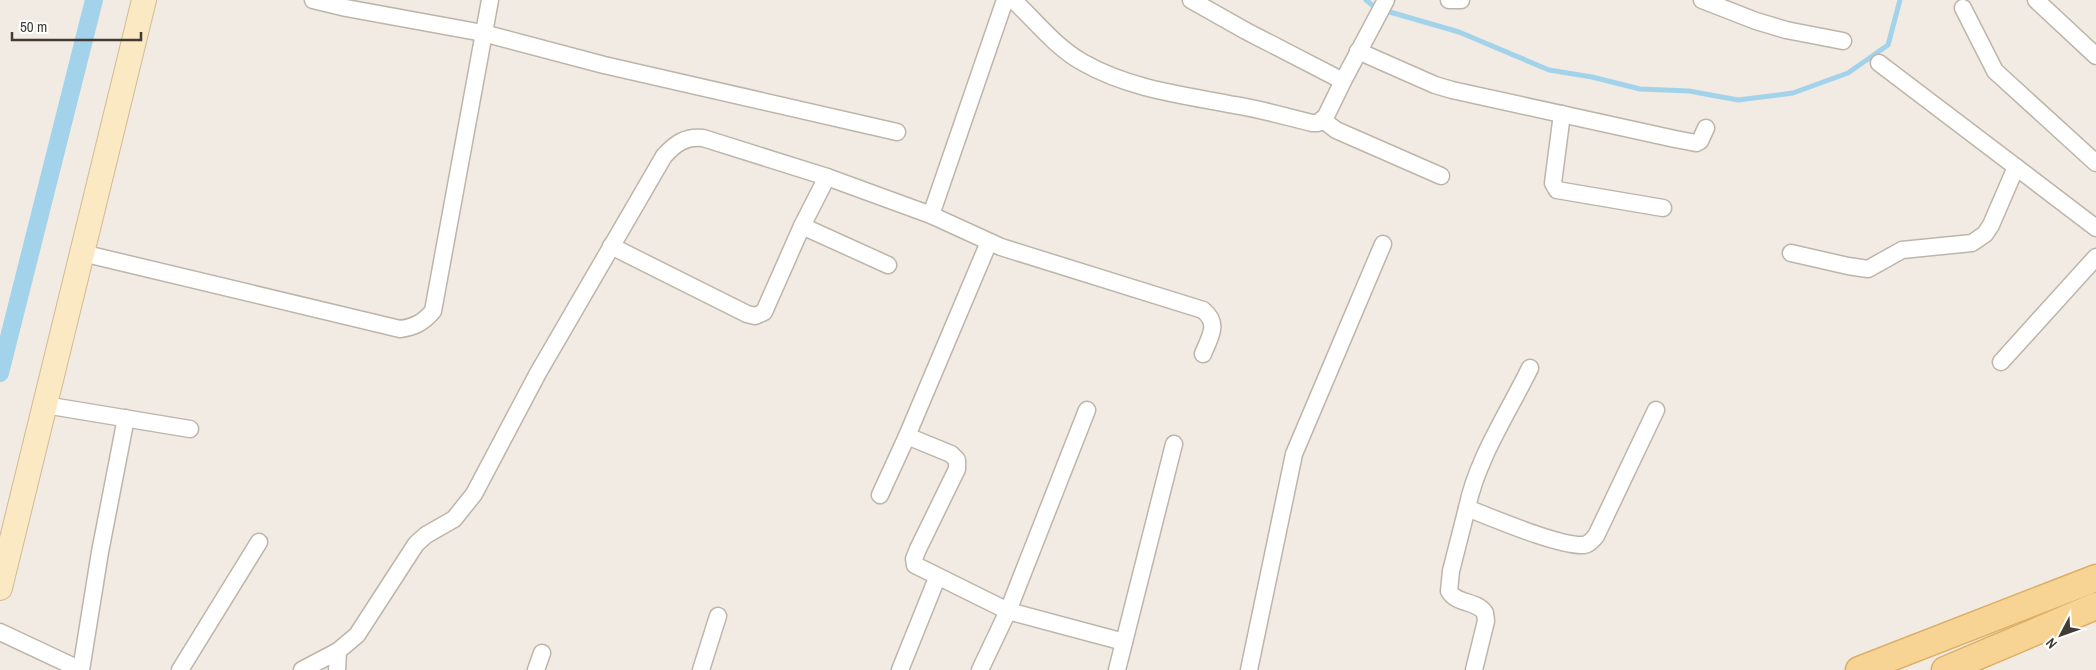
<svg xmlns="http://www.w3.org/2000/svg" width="2096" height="670" font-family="'Archivo Narrow',sans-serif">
  <rect width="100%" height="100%" fill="#f1ebe3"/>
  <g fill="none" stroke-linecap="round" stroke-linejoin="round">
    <polyline stroke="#a2d3eb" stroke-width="5" points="1366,0 1376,8 1459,32 1549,70 1592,77 1640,89 1689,91 1738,100 1793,93 1848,73 1888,45 1900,0"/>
    <polyline stroke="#a2d3eb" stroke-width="18" points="0,373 94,0"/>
    <g stroke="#beb5aa" stroke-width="19">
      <g id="street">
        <polyline points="313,0 346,8 483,33 604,65 897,132"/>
        <path d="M 1013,0 C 1036,21 1056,48 1084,63 C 1130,89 1183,95 1234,105 C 1261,109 1287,117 1312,123 L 1318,123 L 1326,116 L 1343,81 L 1386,0"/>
        <polyline points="1191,0 1246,31 1343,81"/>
        <polyline points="1449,0 1461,0"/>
        <polyline points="1702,0 1756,21 1786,30 1843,41"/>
        <polyline points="2036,0 2096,56"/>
        <polyline points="1963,8 1995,71 2096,163"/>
        <polyline points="1358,51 1435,85 1452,90 1675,139 1696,143 1700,141 1706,128"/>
        <polyline points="1879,63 2016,167"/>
        <polyline points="1562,114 1553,183 1557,190 1663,208"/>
        <polyline points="1323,120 1336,130 1441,176"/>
        <path d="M 931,215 L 1001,247 L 1203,310 C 1220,324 1210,336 1203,354"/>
        <polyline points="802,226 888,265"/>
        <polyline points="611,246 747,314 755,316 764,312 802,226 827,177"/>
        <path d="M 82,253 L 400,329 C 414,327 423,323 433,311 L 490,0"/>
        <polyline points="1791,253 1848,266 1868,269 1902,250 1972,243 1985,234 1991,225 2016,167 2096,228"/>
        <polyline points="2001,362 2096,257"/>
        <path d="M 1530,368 C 1508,413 1477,459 1467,508 C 1493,518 1560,547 1584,545 C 1590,544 1593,539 1596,536 L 1656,410"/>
        <polyline points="45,405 190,429"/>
        <polyline points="907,436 989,242"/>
        <polyline points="880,495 907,436 951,454 957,460 957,469 918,549 914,559 915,565 1008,611 1124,642"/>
        <path d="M 1467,508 L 1451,571 L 1449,591 C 1457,605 1477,600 1485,613 L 1486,621 L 1474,670"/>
        <polyline points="0,632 81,670"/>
        <polyline points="81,670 100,552 126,418"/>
        <polyline points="180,670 259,542"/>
        <path d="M 302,670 L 338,651 L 357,635 L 416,544 L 426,535 L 454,519 L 474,494 L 538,373 L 664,156 C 675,144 685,136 703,138 L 827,177 L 931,215 L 1005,0"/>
        <polyline points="337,670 338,651"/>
        <polyline points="536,670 542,653"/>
        <polyline points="701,670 718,616"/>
        <polyline points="900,670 937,578"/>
        <polyline points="980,670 1008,611 1087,410"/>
        <polyline points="1117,670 1174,444"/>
        <polyline points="1249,670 1294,454 1383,244"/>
      </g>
    </g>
    <g stroke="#cfbb95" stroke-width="26">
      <polyline id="secondary" points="0,588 144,0"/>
    </g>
    <g stroke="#dcaf66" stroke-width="29">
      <g id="primary">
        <polyline points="1859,670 2096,578"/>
        <polyline points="1945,670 2096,606"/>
      </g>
    </g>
    <use href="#street" stroke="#fff" stroke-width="16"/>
    <use href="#secondary" stroke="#fbe9c3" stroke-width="24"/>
    <use href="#primary" stroke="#f8d494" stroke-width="26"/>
  </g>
  <g transform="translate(2061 635) rotate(229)" stroke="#ffffff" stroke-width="4" paint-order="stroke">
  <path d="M0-4L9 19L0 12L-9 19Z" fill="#423b34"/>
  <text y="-8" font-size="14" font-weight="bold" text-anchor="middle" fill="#423b34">N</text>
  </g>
  <path d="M12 32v8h129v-8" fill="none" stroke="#423b34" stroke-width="2.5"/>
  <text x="20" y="32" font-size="15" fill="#423b34" stroke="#ffffff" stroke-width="4" paint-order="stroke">50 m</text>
</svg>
